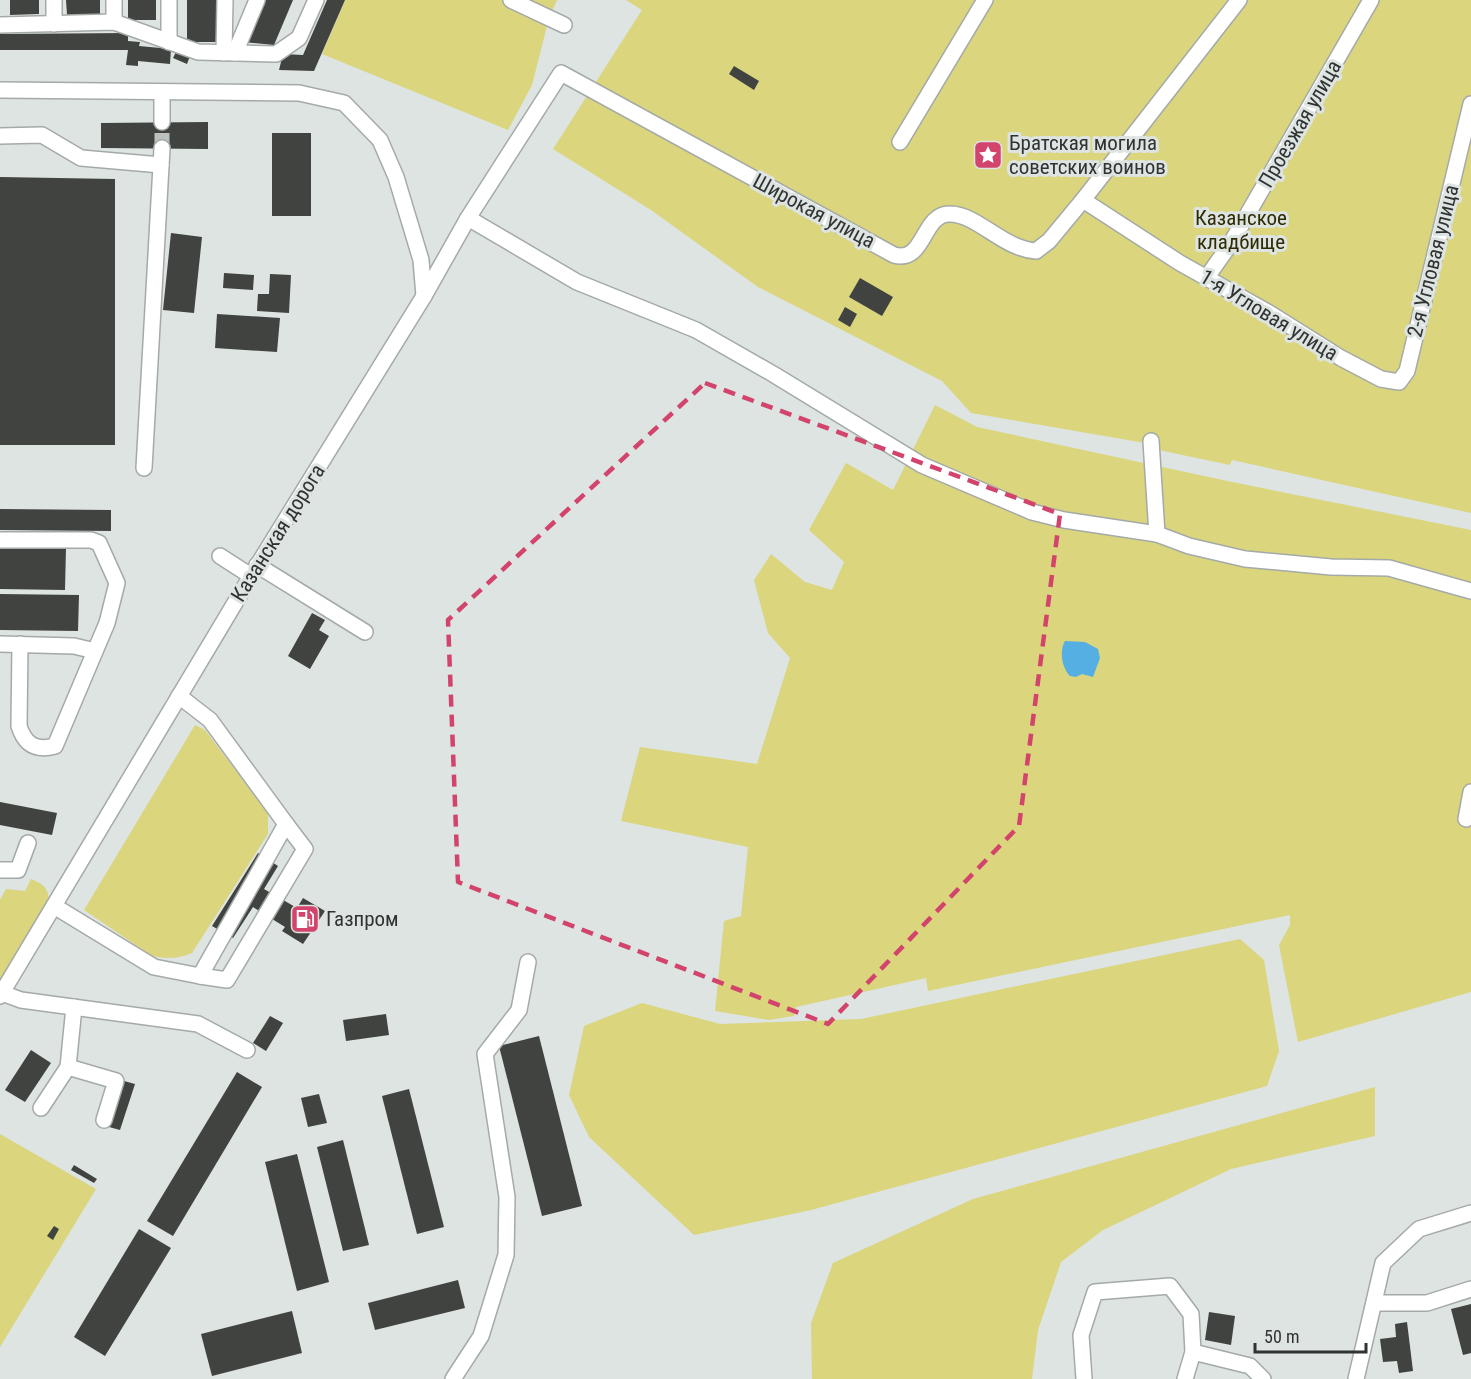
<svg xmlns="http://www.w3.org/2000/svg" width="1471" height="1379" font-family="'Roboto Condensed',sans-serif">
  <rect width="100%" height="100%" fill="#dde4e1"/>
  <g fill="#dbd57d">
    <polygon points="345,0 557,0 549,18 532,85 508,130 322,54"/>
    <polygon points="626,0 1471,0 1471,513 1232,460 1230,465 1154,449 1145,443 971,413 942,381 758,287 651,210 553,149 642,10"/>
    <polygon points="935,405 977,427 1232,482 1471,530 1471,992 1298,1042 1279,945 1290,925 1290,915 928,991 926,978 796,1007 794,1016 769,1020 715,1011 724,921 741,916 748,847 621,821 640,747 757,764 790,658 768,633 754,580 771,554 805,582 832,590 844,562 809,530 846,463 893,490"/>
    <path d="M 195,725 L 205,730 L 268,813 L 268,834 L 192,953 C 178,959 166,959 152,956 L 84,910 Z"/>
    <path d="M 31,879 C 43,884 48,887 49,900 L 0,981 L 0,900 L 6,889 L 25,891 Z"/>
    <polygon points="1240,939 1264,960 1279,1051 1267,1086 811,1210 694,1235 589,1137 569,1095 584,1026 642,1003 720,1024 861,1019"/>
    <polygon points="1375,1087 1375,1136 1231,1169 1103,1230 1061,1262 1038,1330 1032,1379 812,1379 811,1323 833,1263 973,1199"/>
    <polygon points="0,1134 96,1189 0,1347"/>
  </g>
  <path fill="#56afe2" d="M 1065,641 L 1085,642 L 1098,649 L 1100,658 L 1093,677 L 1082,674 L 1076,677 L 1070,676 C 1062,668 1059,651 1065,641 Z"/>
  <g fill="#40433f">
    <polygon points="10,0 39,0 39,14 10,15"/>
    <polygon points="66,0 100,0 100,14 67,15"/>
    <rect x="128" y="0" width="28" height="20"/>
    <rect x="187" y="0" width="31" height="42"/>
    <polygon points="261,0 293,0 274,45 243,42"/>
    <polygon points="327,0 345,0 314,71 279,70 283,54 303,55"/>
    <polygon points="128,33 128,41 140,42 139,46 171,49 170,64 138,61 138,66 126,65 128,50 0,50 0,34"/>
    <polygon points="177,50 190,56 187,64 173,58"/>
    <polygon points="734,66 759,81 754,90 729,74"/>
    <polygon points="208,122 208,149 101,148 101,123"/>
    <rect x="272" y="133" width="39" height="83"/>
    <polygon points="0,177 115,179 115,445 0,445"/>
    <polygon points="171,233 202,237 194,313 163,310"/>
    <polygon points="224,273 254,275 253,290 223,288"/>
    <polygon points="270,274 291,275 289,313 257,311 258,294 269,294"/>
    <polygon points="860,278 893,297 882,316 849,297"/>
    <polygon points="845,307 857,314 850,327 838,320"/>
    <polygon points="217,314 280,318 277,352 215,348"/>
    <polygon points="0,509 111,510 111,531 0,530"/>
    <polygon points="0,545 66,547 65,590 0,589"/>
    <polygon points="0,594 79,595 78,631 0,630"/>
    <polygon points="312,613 325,620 319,630 329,636 310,669 288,656"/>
    <polygon points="0,802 57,813 52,835 0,825"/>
    <polygon points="258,853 278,866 264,889 297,908 303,898 325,911 303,944 282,931 285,927 253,907 233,938 212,926"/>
    <polygon points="386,1014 389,1035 346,1041 343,1020"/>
    <polygon points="270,1016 283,1023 266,1051 253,1043"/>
    <polygon points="539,1036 582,1206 542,1216 499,1046"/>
    <polygon points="31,1050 51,1063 25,1102 5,1090"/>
    <polygon points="237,1072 262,1087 173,1236 147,1221"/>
    <polygon points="124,1081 135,1084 120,1130 109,1127"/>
    <polygon points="409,1089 444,1227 417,1234 382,1096"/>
    <polygon points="319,1094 327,1123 308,1127 301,1098"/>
    <polygon points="343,1140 369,1245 343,1251 317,1147"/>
    <polygon points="297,1154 329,1282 297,1291 265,1162"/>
    <polygon points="74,1165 97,1179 94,1183 71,1170"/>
    <polygon points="54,1226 59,1229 53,1240 47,1236"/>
    <polygon points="139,1229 171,1248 105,1356 74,1337"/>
    <polygon points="458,1280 465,1308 375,1330 368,1303"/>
    <polygon points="1471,1304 1471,1353 1463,1355 1451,1309"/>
    <polygon points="292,1311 302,1353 212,1376 201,1334"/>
    <polygon points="1209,1312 1235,1316 1231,1345 1205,1340"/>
    <polygon points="1407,1322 1413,1371 1399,1373 1397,1361 1383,1362 1380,1339 1396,1337 1395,1324"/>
  </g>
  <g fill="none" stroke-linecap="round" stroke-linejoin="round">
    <polyline stroke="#bac1be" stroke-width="15" stroke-dasharray="15 8" stroke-linecap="butt" points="162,148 162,122"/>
    <g stroke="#a4aaa8" stroke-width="18">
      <g id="minor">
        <polyline points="114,0 114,22"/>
        <polyline points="511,0 564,25"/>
        <polyline points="54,24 54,0"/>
        <polyline points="0,25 114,22 198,52 276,54 299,38 316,0"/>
        <polyline points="169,42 169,0"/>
        <polyline points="224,53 225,0"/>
        <polyline points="235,53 257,0"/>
        <polyline points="0,90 299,93 344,103 380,140 396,177 421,260 424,296"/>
        <polyline points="162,92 162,122"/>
        <polyline points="0,136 42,135 81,158 161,165"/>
        <polyline points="900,142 985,0"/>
        <polyline points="1083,200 1180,263 1271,314 1341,358 1381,379 1399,382 1407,371 1471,104"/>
        <polyline points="468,218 577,282 696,330 773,374 922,465 1032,512 1064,520 1157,534 1189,546 1245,559 1331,567 1389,568 1471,591"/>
        <polyline points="1207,277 1231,243 1371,0"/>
        <polyline points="1151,441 1157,534"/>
        <polyline points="144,468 162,148"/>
        <path d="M 0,540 L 91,540 L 99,543 L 117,583 L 107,623 L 55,746 C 36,751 25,745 19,726 L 20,644"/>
        <polyline points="220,556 251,576"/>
        <polyline points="257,565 365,632"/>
        <polyline points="0,644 74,646 95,651"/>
        <polyline points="1466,819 1471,792"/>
        <polyline points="0,870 18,870 28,843"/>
        <polyline points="54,906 154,967 200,976 286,824 210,720 179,696"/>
        <polyline points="200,976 227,980 305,849 286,824"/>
        <polyline points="2,993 21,1000 198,1024 247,1050"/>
        <path d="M 0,996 L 251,576 L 424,296 L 468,218 L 561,73 L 894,255 C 925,264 922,213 950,214 C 977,214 1003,249 1036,251 L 1049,241 L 1083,200 L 1239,0"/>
        <polyline points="68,1067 116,1081 104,1120"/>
        <polyline points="41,1108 68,1067 74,1007"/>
        <polyline points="1374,1303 1427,1303 1471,1289"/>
        <polyline points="1193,1352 1250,1366 1263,1379"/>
        <polyline points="453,1379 481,1336 506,1255 507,1197 485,1054 519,1010 528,962"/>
        <polyline points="1084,1379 1081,1335 1095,1292 1170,1286 1191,1314 1193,1352 1185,1379"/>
        <polyline points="1356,1379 1383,1263 1419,1229 1471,1213"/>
      </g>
    </g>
    <use href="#minor" stroke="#fff" stroke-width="15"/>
  </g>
  <path fill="none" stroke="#d3446d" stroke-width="4.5" stroke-dasharray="12 8" stroke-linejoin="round" d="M 705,383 L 1060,514 L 1019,826 L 828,1024 L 458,882 L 448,620 Z"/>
  <defs>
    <g id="sight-square" transform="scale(1.5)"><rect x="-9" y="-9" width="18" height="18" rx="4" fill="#d3446d" stroke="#dde4e1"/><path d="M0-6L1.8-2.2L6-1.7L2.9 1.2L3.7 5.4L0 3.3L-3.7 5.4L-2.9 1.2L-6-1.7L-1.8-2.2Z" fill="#fff"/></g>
    <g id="fuel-square" transform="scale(1.5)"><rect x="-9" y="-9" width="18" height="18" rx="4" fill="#d3446d" stroke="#dde4e1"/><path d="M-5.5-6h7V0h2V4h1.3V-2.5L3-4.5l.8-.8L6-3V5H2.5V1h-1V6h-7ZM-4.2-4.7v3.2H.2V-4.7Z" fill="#fff"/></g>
  </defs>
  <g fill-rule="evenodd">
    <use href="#sight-square" x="988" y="155"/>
    <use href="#fuel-square" x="305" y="919"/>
  </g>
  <g text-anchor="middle" stroke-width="6" stroke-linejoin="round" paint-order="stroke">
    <g font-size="21" fill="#303332" stroke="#dde4e1">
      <text transform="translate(1300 124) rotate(-60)" y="7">Проезжая улица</text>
      <text transform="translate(814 211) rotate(28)" y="7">Широкая улица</text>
      <text transform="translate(1433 261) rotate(-76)" y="7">2-я Угловая улица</text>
      <text transform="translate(1269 315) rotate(31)" y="7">1-я Угловая улица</text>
      <text transform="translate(278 533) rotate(-58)" y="7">Казанская дорога</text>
    </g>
    <g font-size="21" fill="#303332" stroke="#dde4e1" text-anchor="start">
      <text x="1009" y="150">Братская могила<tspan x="1009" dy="24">советских воинов</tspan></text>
      <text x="326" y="926">Газпром</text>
    </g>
    <g font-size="21" fill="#2f2c04" stroke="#dde4e1">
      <text x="1241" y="225">Казанское<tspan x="1241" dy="24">кладбище</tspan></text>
    </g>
  </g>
  <path d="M1255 1343v9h111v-9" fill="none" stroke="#303332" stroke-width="3"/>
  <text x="1264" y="1343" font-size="18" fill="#303332" stroke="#dde4e1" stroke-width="4.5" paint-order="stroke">50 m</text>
</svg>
